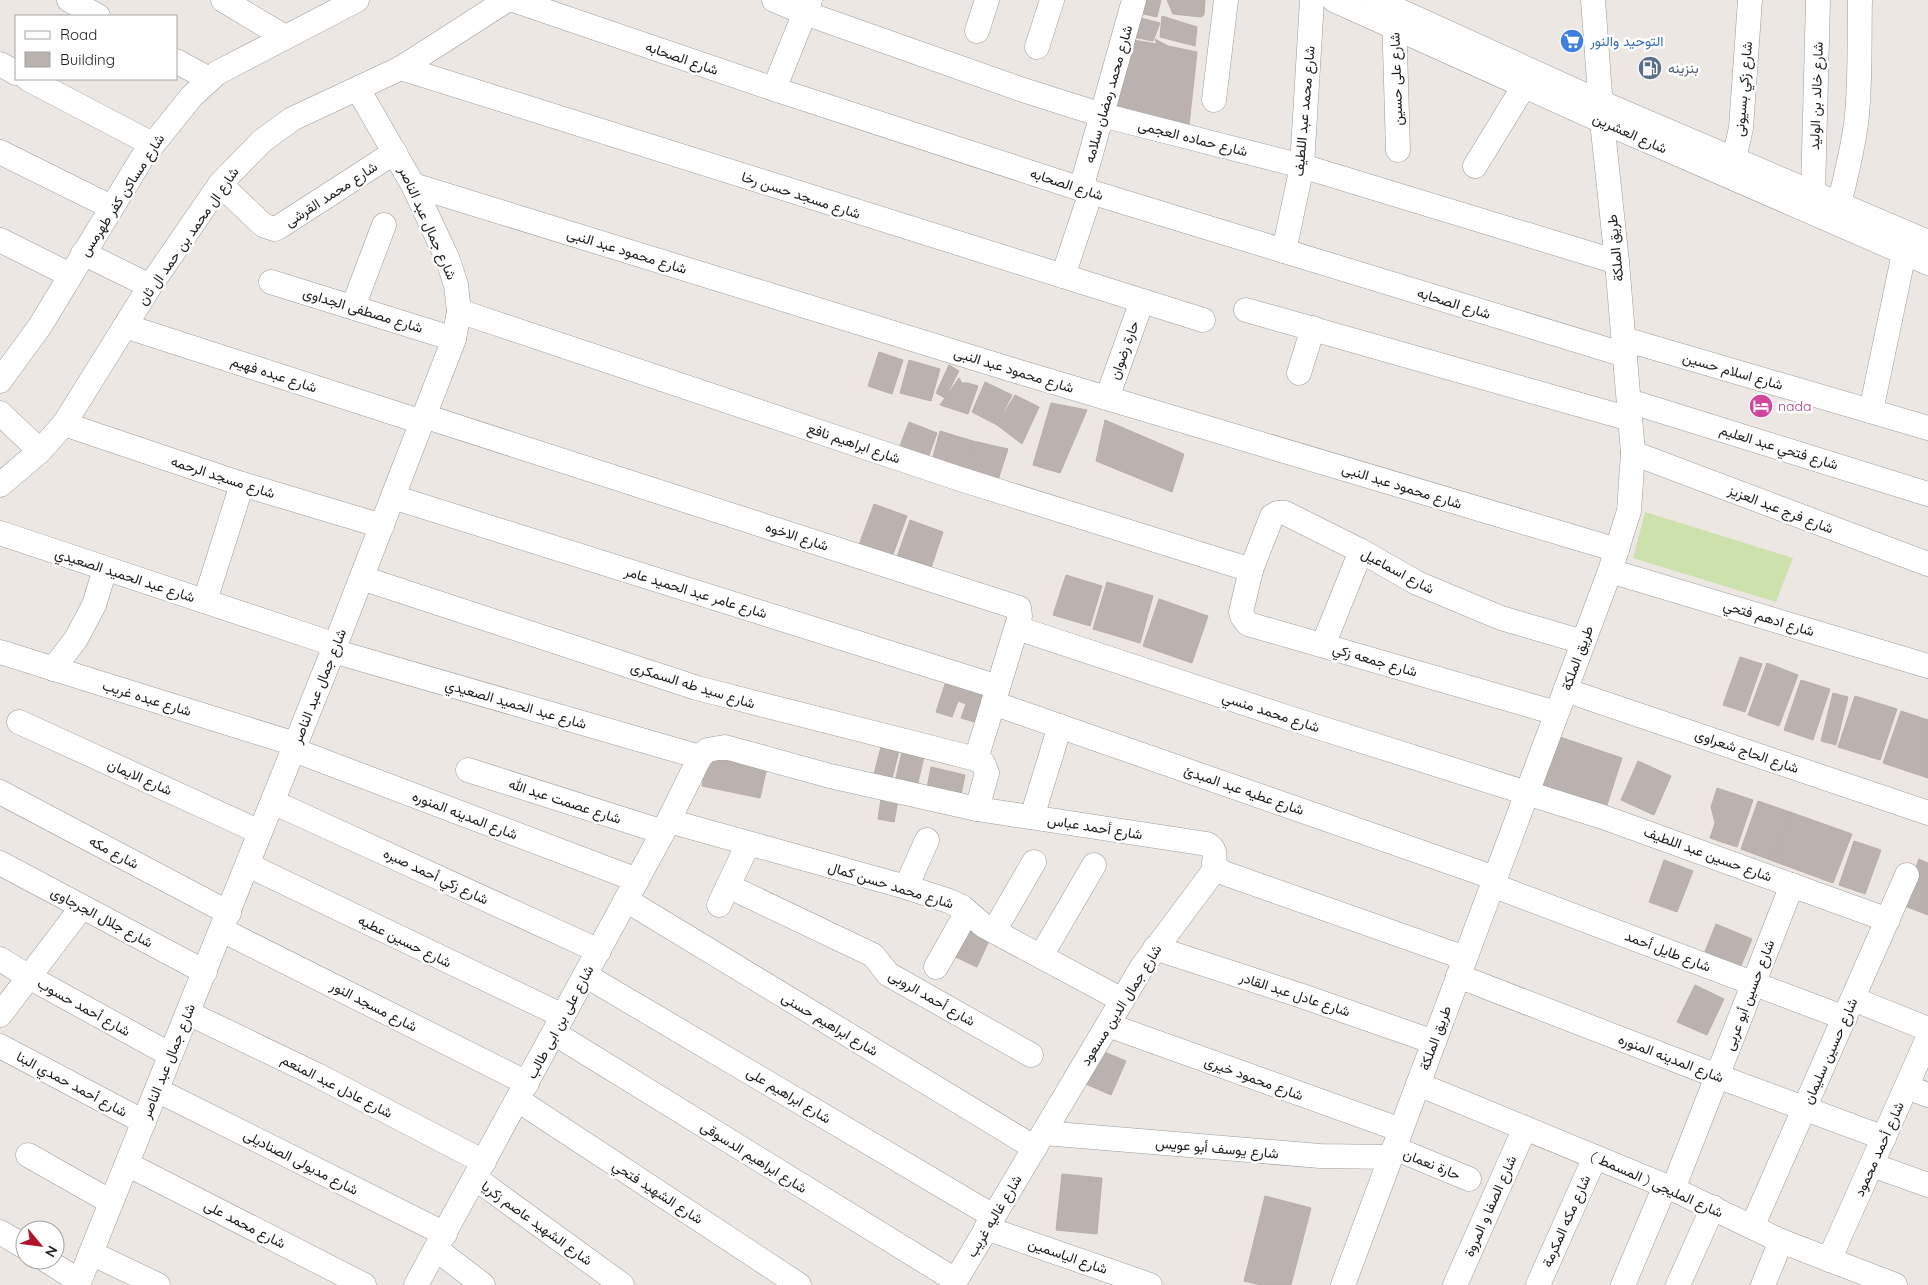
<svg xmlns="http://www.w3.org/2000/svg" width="1928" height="1285" font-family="Quicksand,Vazirmatn,sans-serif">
  <rect width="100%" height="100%" fill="#ece7e2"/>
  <polygon fill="#cde1ad" points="1645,512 1793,558 1776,602 1633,558"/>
  <g fill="#bbb2af" stroke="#bbada6">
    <polygon points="1139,0 1161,0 1157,17 1134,12"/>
    <polygon points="1167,0 1205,0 1204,15 1201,17 1173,14"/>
    <polygon points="1133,16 1160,23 1153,41 1128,36"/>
    <polygon points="1162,16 1197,27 1195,46 1160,37"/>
    <polygon points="1127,39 1157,44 1155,39 1168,46 1197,52 1189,125 1112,113"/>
    <polygon points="879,352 903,360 892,394 868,386"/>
    <polygon points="909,360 940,369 931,401 900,393"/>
    <polygon points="949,365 959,371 945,398 936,393"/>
    <polygon points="959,378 962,383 968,383 978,386 968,414 940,405"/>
    <polygon points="985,382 1012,395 997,425 972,412"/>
    <polygon points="1015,395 1039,407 1022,444 997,425"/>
    <polygon points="1051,403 1087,410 1060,473 1033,465"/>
    <polygon points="1105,420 1184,454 1172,492 1096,461"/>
    <polygon points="909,422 937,433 927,461 898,451"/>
    <polygon points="940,431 973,441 964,473 931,464"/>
    <polygon points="973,441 1008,449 996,486 965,475"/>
    <polygon points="874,504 907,516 892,557 859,545"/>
    <polygon points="910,520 943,532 931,568 897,557"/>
    <polygon points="1066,575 1102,586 1090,626 1053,615"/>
    <polygon points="1107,582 1153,596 1140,643 1093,629"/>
    <polygon points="1159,599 1208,616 1192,663 1143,646"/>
    <polygon points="1740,657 1762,664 1745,712 1723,705"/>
    <polygon points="1767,663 1798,675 1779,726 1748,715"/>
    <polygon points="947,678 989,692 978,723 961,718 966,704 958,701 952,717 936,712"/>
    <polygon points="1801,680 1830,689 1813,740 1784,730"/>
    <polygon points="1833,693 1848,697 1836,745 1821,741"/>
    <polygon points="1855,696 1897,709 1880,760 1838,747"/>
    <polygon points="1901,711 1928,720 1928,778 1883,763"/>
    <polygon points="1557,736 1622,758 1606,808 1540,787"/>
    <polygon points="881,747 899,751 890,786 872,782"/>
    <polygon points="902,752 924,757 916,791 894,786"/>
    <polygon points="709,754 767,767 760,798 702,786"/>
    <polygon points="1638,761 1671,776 1654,815 1621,800"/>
    <polygon points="931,767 965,775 960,800 926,793"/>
    <polygon points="1717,788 1753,800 1737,847 1710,838 1715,823 1711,807"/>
    <polygon points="882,792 899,795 894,822 878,819"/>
    <polygon points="1758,801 1790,812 1773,861 1741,849"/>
    <polygon points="1790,812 1852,834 1833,883 1773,861"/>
    <polygon points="1854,841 1881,850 1865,894 1839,885"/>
    <polygon points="1919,859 1928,863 1928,915 1902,905"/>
    <polygon points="1664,860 1693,871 1677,912 1649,902"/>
    <polygon points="965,921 992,934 977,967 949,954"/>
    <polygon points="1716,924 1752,939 1738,973 1702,959"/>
    <polygon points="1695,985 1724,999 1707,1035 1677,1022"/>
    <polygon points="1095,1048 1126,1061 1111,1095 1081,1082"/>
    <polygon points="1062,1174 1102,1178 1097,1234 1056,1230"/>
    <polygon points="1265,1196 1311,1208 1291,1285 1261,1285 1244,1281"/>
  </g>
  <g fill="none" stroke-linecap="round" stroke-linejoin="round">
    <g stroke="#9c9c9c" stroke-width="25">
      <g id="minor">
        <polyline points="69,0 98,16"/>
        <polyline points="223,0 285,37"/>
        <polyline points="513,0 774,89 1081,189 1625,355"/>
        <polyline points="774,0 805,13 1023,90 1102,115 1302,166 1617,262"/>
        <polyline points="1334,0 1602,121 1928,263"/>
        <polyline points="1376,0 1600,102 1928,242"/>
        <polyline points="1394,14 1398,150"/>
        <polyline points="977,31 987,0"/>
        <polyline points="1037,47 1052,0"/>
        <polyline points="176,61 209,79"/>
        <polyline points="0,64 16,73"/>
        <polyline points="401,68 1203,320"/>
        <polyline points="28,79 152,144"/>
        <polyline points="774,89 810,0"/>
        <polyline points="1214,100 1226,0"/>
        <polyline points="0,152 111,207"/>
        <polyline points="1475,166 1524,86"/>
        <polyline points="1727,174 1734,159 1741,128 1750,0"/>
        <polyline points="220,184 263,225 274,229 279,227 395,152"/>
        <polyline points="413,185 1016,371 1617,550"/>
        <polyline points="1081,189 1134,0"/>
        <polyline points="1813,193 1818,0"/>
        <path d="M 1839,204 C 1846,177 1852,151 1856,124 C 1861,83 1859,41 1860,0"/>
        <polyline points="0,240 70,275"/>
        <polyline points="1284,251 1302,166 1312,0"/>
        <polyline points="83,253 150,286"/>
        <polyline points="1063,276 1091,192"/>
        <polyline points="271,282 454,339"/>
        <polyline points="353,307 384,225"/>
        <polyline points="1246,310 1630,419"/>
        <polyline points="459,311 957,478 1251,570"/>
        <polyline points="125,326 422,422"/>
        <polyline points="1624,339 1928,428"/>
        <polyline points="1299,373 1313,328"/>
        <polyline points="0,381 40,326 142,158 192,96 217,73 357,0"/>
        <polyline points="1107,398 1142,301"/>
        <polyline points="1629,401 1928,494"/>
        <polyline points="1871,411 1904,253"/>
        <polyline points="0,413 40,451"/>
        <polyline points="424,416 1019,608 1020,616 976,759"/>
        <polyline points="64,424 242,484 382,526"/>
        <polyline points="1633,453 1928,564"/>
        <polyline points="0,485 40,451 64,424 150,286 220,184 262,141 292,119 401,68 507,0"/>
        <polyline points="393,497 998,687"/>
        <polyline points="0,533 336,645"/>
        <polyline points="1610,571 1928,666"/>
        <polyline points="362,578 697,688 976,759 983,763 987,773 977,809"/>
        <polyline points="205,601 242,484"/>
        <polyline points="1017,628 1289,718 1603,817 1888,920"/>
        <polyline points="1323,645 1361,551"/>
        <polyline points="333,651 700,757"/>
        <polyline points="0,652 295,744"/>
        <polyline points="53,669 76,639 94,605 105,569"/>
        <polyline points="1565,690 1928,813"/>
        <polyline points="993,703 1495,878"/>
        <polyline points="1556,713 1248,624 1242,616 1241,612 1251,570 1272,516 1278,513 1285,513 1361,551 1417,583 1501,618 1583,642"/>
        <polyline points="19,722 260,832"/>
        <polyline points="294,750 637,880"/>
        <polyline points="468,770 663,832"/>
        <polyline points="0,792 229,913"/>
        <polyline points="273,802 599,951"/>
        <polyline points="1032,817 1060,726"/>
        <polyline points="669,821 906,887 949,901 962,907 984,926 1122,1000"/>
        <polyline points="0,863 205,972"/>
        <polyline points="248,865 563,1016"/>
        <polyline points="1492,885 1845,1018"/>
        <polyline points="728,886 873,955 888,974 1031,1055"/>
        <polyline points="906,887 927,840"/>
        <polyline points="626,900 1035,1148"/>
        <polyline points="719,905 748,844"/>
        <polyline points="222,930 527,1083"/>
        <polyline points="994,931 1034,862"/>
        <polyline points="1155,948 1299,995 1434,1042"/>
        <polyline points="1041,956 1094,865"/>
        <polyline points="0,959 29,977 169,1054"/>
        <polyline points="936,967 967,912"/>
        <polyline points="585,975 993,1216"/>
        <polyline points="1458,976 1717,1076 1884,1138"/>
        <polyline points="1853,999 1928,1029"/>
        <polyline points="188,1013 317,1075 484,1162"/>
        <polyline points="0,1015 82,907"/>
        <polyline points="1108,1025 1401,1130"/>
        <polyline points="554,1033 955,1280"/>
        <polyline points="0,1046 144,1122"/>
        <polyline points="1418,1084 1673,1189 1781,1241 1895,1285"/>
        <polyline points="1907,1087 1928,1095"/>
        <polyline points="157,1090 445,1234"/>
        <polyline points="518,1100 799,1285"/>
        <polyline points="1044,1133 1320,1156 1391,1157"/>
        <polyline points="1394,1148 1469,1179"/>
        <polyline points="28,1155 111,1202"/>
        <polyline points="127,1164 364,1285"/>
        <polyline points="1872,1165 1928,1185"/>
        <polyline points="475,1178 622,1285"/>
        <polyline points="1673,1189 1792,885"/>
        <polyline points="1752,1227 1907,875"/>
        <polyline points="986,1228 1150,1285"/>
        <polyline points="0,1232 25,1247"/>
        <polyline points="436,1249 483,1285"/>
        <polyline points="91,1253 158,1285"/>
        <polyline points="46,1260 79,1281"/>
        <polyline points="1829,1260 1928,1038"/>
        <polyline points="78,1285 333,651 454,339 459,311 456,285 448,260 413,185 358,89"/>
        <path d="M 416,1285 L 663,832 L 700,757 L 707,750 L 725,747 L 830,776 L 977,809 L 1207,844 C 1216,849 1215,855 1214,864 L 1221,872 L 1465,958"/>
        <polyline points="953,1285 1142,967 1216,868"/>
        <polyline points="1343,1285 1610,571 1629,511 1633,453 1617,262 1602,121 1593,0"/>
        <polyline points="1455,1285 1525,1128"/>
        <polyline points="1538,1285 1595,1157"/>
        <polyline points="1623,1285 1665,1186"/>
        <polyline points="1678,1285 1713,1207"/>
        <polyline points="1763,1285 1781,1241"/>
      </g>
    </g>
    <use href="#minor" stroke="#fff" stroke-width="24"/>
  </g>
  <defs>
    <g id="supermarket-disc" transform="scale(1.25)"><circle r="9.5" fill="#3f7fe0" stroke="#fff"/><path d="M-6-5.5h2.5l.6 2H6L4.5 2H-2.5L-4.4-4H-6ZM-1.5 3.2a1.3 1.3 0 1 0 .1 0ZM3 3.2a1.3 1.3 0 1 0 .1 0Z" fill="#fff"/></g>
    <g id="fuel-disc" transform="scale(1.25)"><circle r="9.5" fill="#5c6f8a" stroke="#fff"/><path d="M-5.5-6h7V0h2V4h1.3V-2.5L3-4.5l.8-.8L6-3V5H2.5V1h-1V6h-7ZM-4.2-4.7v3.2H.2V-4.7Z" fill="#fff"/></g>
    <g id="hotel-disc" transform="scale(1.25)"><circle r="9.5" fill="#d1479c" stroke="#fff"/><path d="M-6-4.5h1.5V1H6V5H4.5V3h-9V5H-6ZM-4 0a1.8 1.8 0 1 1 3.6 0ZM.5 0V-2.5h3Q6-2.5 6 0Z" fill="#fff"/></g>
  </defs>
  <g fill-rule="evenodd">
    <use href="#supermarket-disc" x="1572" y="41"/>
    <use href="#fuel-disc" x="1650" y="68"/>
    <use href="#hotel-disc" x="1761" y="406"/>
  </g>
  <g text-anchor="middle" stroke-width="5" stroke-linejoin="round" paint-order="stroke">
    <g font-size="14" fill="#366cbe" stroke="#fff" text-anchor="start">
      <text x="1590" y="46">التوحيد والنور</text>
    </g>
    <g font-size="14" fill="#1b1b1b" stroke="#fff">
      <text transform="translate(682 58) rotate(19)" y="5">شارع الصحابه</text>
      <text transform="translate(1396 79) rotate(-92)" y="5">شارع على حسين</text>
      <text transform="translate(1743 89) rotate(-85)" y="5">شارع زكي بسيونى</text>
      <text transform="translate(1108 94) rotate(-74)" y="5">شارع محمد رمضان سلامه</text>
      <text transform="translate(1816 96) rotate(-88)" y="5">شارع خالد بن الوليد</text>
      <text transform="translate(1304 111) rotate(-85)" y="5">شارع محمد عبد اللطيف</text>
      <text transform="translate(1630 133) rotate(24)" y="5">شارع العشرين</text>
      <text transform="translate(1193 138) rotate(14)" y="5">شارع حماده العجمى</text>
      <text transform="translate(1067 184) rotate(18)" y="5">شارع الصحابه</text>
      <text transform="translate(331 194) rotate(-33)" y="5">شارع محمد القرشى</text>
      <text transform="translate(122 195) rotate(-57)" y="5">شارع مساكن كفر طهرمس</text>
      <text transform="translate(801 195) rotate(18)" y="5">شارع مسجد حسن رخا</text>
      <text transform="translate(428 223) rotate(66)" y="5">شارع جمال عبد الناصر</text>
      <text transform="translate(188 236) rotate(-55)" y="5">شارع ال محمد بن حمد ال ثان</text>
      <text transform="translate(1615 248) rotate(-96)" y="5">طريق الملكة</text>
      <text transform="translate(627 251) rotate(17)" y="5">شارع محمود عبد النبى</text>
      <text transform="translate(1454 303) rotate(17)" y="5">شارع الصحابه</text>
      <text transform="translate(363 310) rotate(17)" y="5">شارع مصطفى الجداوى</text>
      <text transform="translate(1124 350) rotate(-70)" y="5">حارة رضوان</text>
      <text transform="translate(1014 370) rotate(17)" y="5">شارع محمود عبد النبى</text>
      <text transform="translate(1733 371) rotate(16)" y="5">شارع اسلام حسين</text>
      <text transform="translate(274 374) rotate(18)" y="5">شارع عبده فهيم</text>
      <text transform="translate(854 443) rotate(19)" y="5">شارع ابراهيم نافع</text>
      <text transform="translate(1779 447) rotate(17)" y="5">شارع فتحي عبد العليم</text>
      <text transform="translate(223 477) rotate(18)" y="5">شارع مسجد الرحمه</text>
      <text transform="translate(1402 486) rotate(17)" y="5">شارع محمود عبد النبى</text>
      <text transform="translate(1781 509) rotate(21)" y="5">شارع فرج عبد العزيز</text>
      <text transform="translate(797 536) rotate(18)" y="5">شارع الاخوه</text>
      <text transform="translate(1398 571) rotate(28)" y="5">شارع اسماعيل</text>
      <text transform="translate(125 575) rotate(18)" y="5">شارع عبد الحميد الصعيدي</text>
      <text transform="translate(696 592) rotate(17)" y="5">شارع عامر عبد الحميد عامر</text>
      <text transform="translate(1769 618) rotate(17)" y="5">شارع ادهم فتحي</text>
      <text transform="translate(1577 658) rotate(-70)" y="5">طريق الملكة</text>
      <text transform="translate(1375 660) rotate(16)" y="5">شارع جمعه زكي</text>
      <text transform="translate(693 685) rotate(17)" y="5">شارع سيد طه السمكرى</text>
      <text transform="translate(319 686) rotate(-68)" y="5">شارع جمال عبد الناصر</text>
      <text transform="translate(147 698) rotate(17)" y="5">شارع عبده غريب</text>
      <text transform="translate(516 704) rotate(16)" y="5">شارع عبد الحميد الصعيدي</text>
      <text transform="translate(1271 712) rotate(18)" y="5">شارع محمد منسي</text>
      <text transform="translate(1747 751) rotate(19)" y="5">شارع الحاج شعراوى</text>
      <text transform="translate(140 777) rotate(24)" y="5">شارع الايمان</text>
      <text transform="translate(1244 790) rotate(19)" y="5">شارع عطيه عبد المبدئ</text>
      <text transform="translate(565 801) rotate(18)" y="5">شارع عصمت عبد الله</text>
      <text transform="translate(465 815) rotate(21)" y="5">شارع المدينه المنوره</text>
      <text transform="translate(1095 827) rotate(9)" y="5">شارع أحمد عباس</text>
      <text transform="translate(114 852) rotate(28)" y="5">شارع مكه</text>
      <text transform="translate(1708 854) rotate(20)" y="5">شارع حسين عبد اللطيف</text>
      <text transform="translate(436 876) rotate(25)" y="5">شارع زكي أحمد صبره</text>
      <text transform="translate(891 885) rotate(17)" y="5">شارع محمد حسن كمال</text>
      <text transform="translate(102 917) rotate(28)" y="5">شارع جلال الجرجاوى</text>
      <text transform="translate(405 941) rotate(26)" y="5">شارع حسين عطيه</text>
      <text transform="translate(1668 951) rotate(21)" y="5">شارع طايل أحمد</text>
      <text transform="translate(1295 994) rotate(18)" y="5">شارع عادل عبد القادر</text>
      <text transform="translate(1749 995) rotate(-69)" y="5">شارع حسين أبو عربى</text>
      <text transform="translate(932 998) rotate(30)" y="5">شارع أحمد الروبى</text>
      <text transform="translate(1121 1005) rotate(-58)" y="5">شارع جمال الدين مسعود</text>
      <text transform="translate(374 1006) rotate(27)" y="5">شارع مسجد النور</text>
      <text transform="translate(84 1007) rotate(29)" y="5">شارع أحمد حسوب</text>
      <text transform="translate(560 1022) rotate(-62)" y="5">شارع على بن ابى طالب</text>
      <text transform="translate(830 1024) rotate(31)" y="5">شارع ابراهيم حسنى</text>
      <text transform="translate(1435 1038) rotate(-70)" y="5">طريق الملكة</text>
      <text transform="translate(1830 1051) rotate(-66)" y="5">شارع حسين سليمان</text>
      <text transform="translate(1671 1058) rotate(21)" y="5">شارع المدينه المنوره</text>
      <text transform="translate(168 1061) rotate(-68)" y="5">شارع جمال عبد الناصر</text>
      <text transform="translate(1254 1078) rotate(20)" y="5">شارع محمود خيرى</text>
      <text transform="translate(72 1084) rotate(28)" y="5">شارع أحمد حمدي البنا</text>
      <text transform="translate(337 1086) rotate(27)" y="5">شارع عادل عبد المنعم</text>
      <text transform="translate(789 1095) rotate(31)" y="5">شارع ابراهيم على</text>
      <text transform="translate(1217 1148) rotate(5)" y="5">شارع يوسف أبو عويس</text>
      <text transform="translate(1879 1149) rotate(-66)" y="5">شارع أحمد محمود</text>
      <text transform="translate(754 1157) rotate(32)" y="5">شارع ابراهيم الدسوقى</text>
      <text transform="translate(301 1162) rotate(27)" y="5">شارع مدبولى الصناديلى</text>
      <text transform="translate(1432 1164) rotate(22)" y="5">حارة نعمان</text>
      <text transform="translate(1657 1184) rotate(24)" y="5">شارع المليجى ( المسمط )</text>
      <text transform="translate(658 1192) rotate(33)" y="5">شارع الشهيد فتحي</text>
      <text transform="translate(1490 1206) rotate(-66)" y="5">شارع الصفا و المروة</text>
      <text transform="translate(994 1216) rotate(-59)" y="5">شارع غاليه غريب</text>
      <text transform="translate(1566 1221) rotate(-66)" y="5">شارع مكه المكرمة</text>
      <text transform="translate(537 1223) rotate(36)" y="5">شارع الشهيد عاصم زكريا</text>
      <text transform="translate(245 1224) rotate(27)" y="5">شارع محمد على</text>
      <text transform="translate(1068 1256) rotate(19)" y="5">شارع الياسمين</text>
    </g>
    <g font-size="14" fill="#4e5e75" stroke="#fff" text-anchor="start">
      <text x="1668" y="73">بنزينه</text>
    </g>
    <g font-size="14" fill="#b23c85" stroke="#fff" text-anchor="start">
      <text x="1778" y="411">nada</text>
    </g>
  </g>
  <rect x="15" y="15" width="162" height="65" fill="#ffffff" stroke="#a4a4a4"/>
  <rect x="25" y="31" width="25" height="8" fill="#ffffff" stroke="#a4a4a4"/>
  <text x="60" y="40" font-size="15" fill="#1b1b1b">Road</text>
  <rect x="25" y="52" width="25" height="15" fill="#bbb2af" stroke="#a4a4a4"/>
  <text x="60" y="65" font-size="15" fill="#1b1b1b">Building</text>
  <g transform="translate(40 1245) rotate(119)"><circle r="24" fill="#ffffff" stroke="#a4a4a4"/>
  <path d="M0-4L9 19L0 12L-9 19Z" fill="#b0162a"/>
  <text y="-8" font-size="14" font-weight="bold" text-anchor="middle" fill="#1b1b1b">N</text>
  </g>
</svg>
